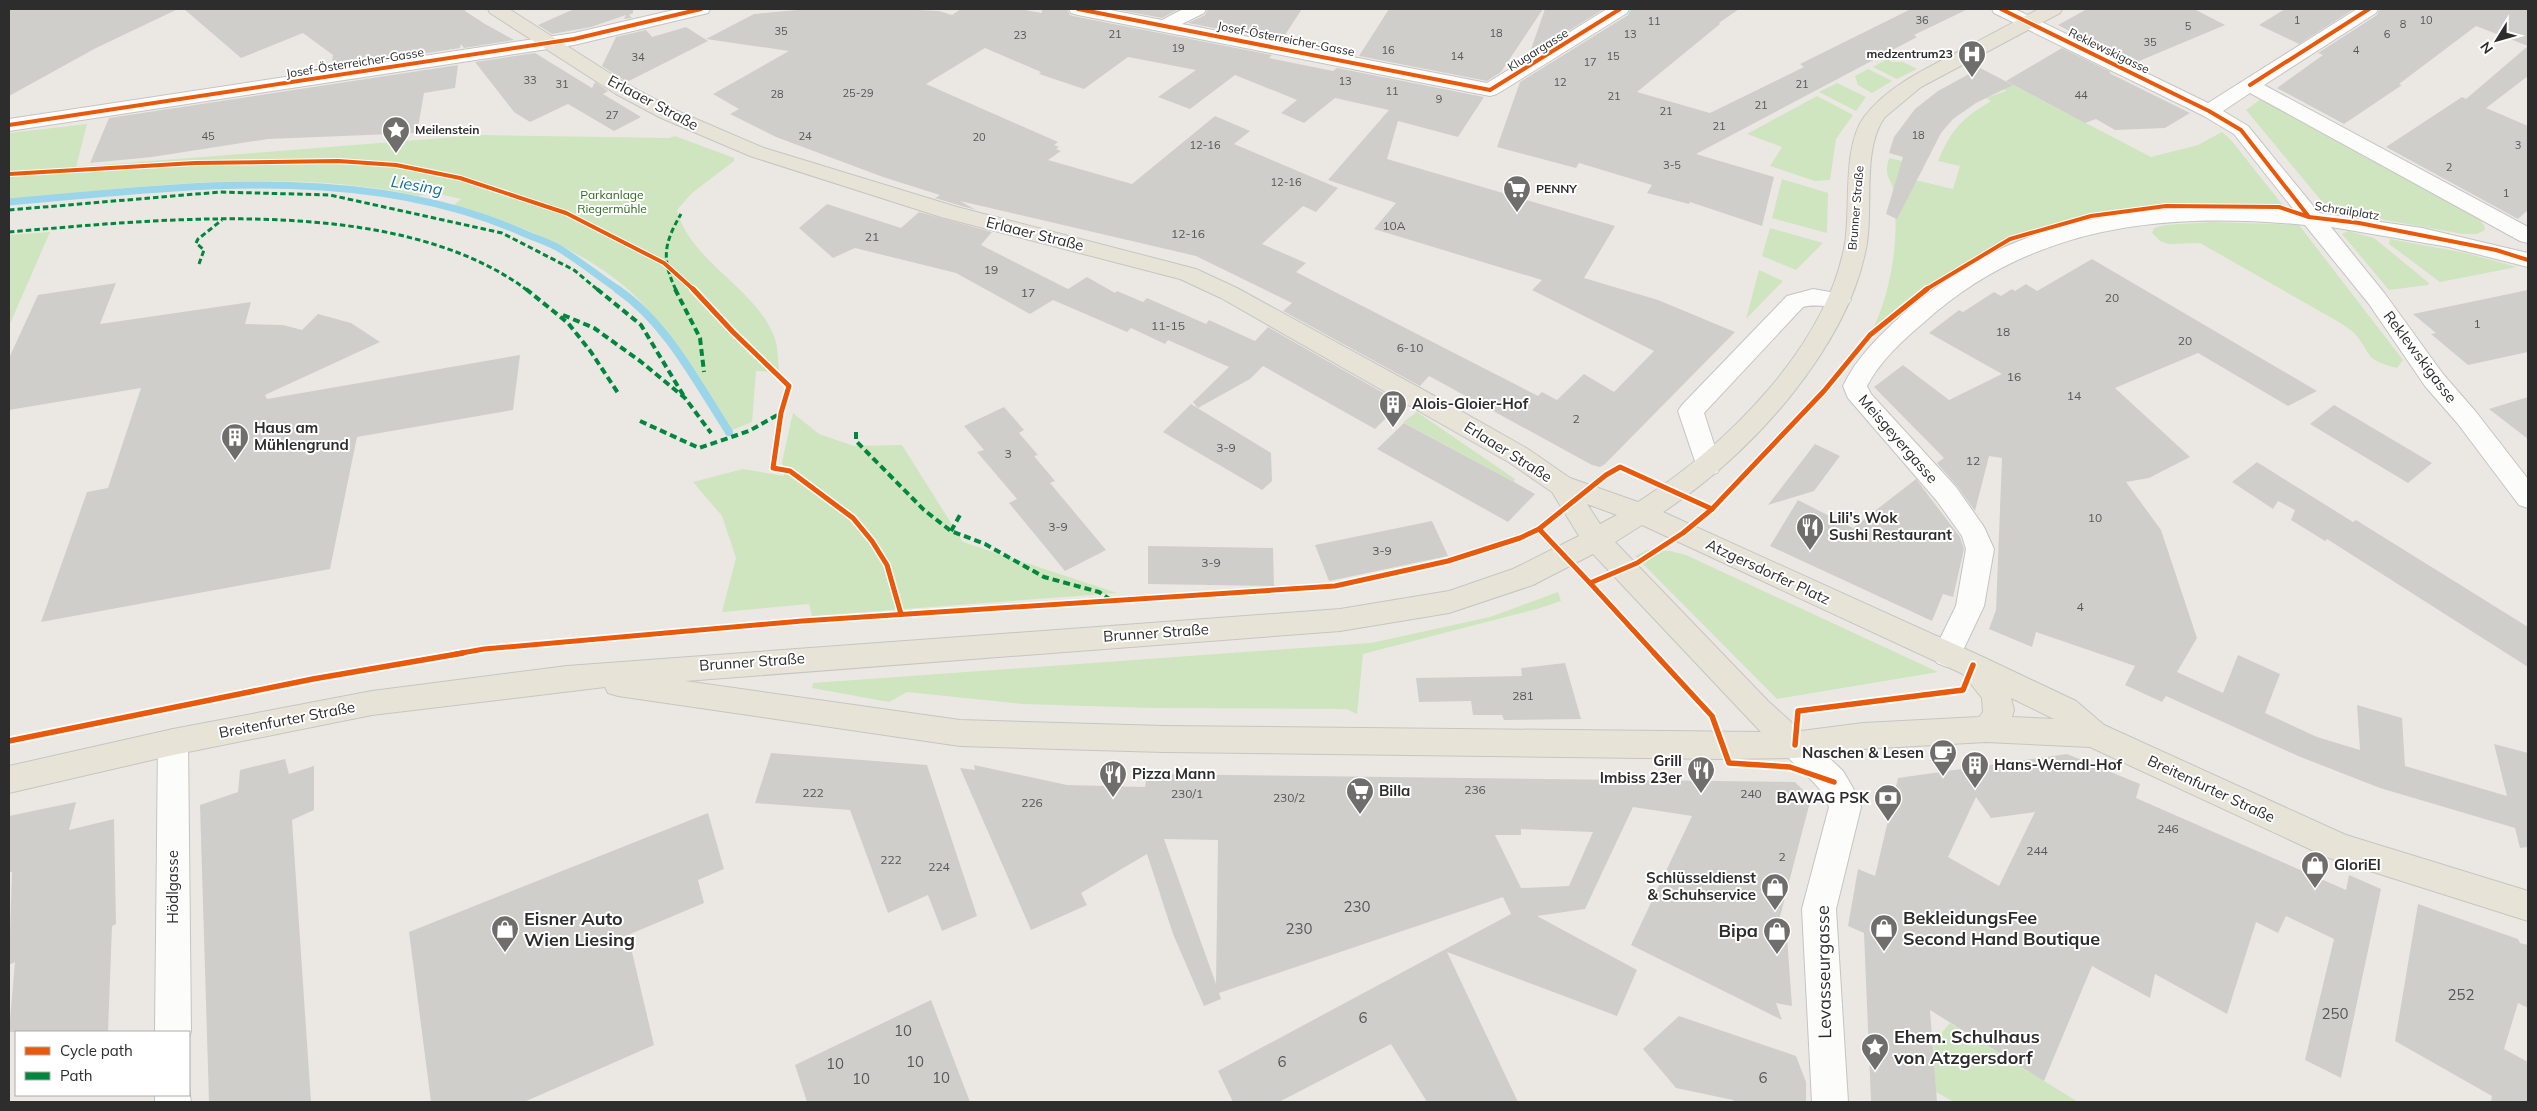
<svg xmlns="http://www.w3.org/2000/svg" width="2537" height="1111" font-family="Mulish,sans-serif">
  <rect width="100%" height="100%" fill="#ebe8e4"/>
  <g fill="#cee5bf">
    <polygon points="1887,59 1892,62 1903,62 1917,69 1897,79 1873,67"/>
    <polygon points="1868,69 1892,81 1872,93 1858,85 1855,76"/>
    <polygon points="1837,83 1866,97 1856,111 1819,92"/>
    <path d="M 2011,84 L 2151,157 L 2198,145 L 2222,132 L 2231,140 L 2285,208 L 2167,208 L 2090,219 L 2023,236 L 1959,269 L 1934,286 L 1897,318 L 1889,319 L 1876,331 L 1873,329 C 1892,288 1899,240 1894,194 C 1892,177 1883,179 1889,158 L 1902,161 L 1898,176 L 1953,189 L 1960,166 L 1938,161 C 1951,130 1962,118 1991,101 L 1986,98 L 2006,91 L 2003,88 Z"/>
    <polygon points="1817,96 1853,115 1836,139 1830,180 1815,181 1770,166 1782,147 1747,134"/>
    <polygon points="2261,99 2480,220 2484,225 2485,230 2477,234 2463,234 2329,210 2246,110"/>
    <path d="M 87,124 L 76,167 L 480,135 L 669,138 L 675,136 L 734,158 L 734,161 L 692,193 L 677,210 C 690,263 761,290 776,342 C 778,351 778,362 779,372 L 756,371 L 752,422 L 732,430 C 703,386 675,339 639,300 C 595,254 514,222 454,205 L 461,199 L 431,192 L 419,196 C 284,167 144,187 9,199 L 9,133 Z"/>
    <polygon points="1782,179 1828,193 1827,233 1772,218"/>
    <path d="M 2213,222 L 2299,225 L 2403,360 L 2397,368 C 2364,359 2374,358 2356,335 C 2352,330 2343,325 2337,321 L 2200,243 L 2168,244 L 2160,241 L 2152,233 L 2154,228 L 2165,225 Z"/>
    <polygon points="1770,228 1823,243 1796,270 1762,256"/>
    <polygon points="2348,231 2374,238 2429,283 2428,285 2389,290 2342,234"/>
    <polygon points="50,232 9,326 9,235"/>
    <polygon points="2390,239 2466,253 2517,267 2440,282 2389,244"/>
    <polygon points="1759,270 1783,281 1746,319"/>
    <polygon points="1417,412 1515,479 1514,482 1403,422"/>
    <polygon points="793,413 819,434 854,446 902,445 963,542 1117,593 812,616 809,604 722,612 736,558 722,516 693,482 743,469 784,476 782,462"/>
    <polygon points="1647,550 1670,551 1686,555 1938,672 1777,699 1635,556"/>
    <polygon points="1558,592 1561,601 1537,609 1363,654 1357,714 1346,709 1153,708 1022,704 907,692 889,702 812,688 813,683 1371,643 1490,617"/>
    <polygon points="1950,1023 2078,1102 1954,1102 1936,1092 1933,1043"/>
  </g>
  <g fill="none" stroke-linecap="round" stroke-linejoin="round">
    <path stroke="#9ad5e9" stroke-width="7" d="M 9,202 C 178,187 361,162 521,232 C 534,238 548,242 560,249 C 580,261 599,277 619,290"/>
    <path stroke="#9ad5e9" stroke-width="8" d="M 617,289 C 667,323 697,383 729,432"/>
  </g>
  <g fill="#d0cecb" fill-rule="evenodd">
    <polygon points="9,9 178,9 96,48 9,96"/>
    <polygon points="184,9 466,9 465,11 485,24 514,40 464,48 461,44 460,48 331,68 333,55 303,33 241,58"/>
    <polygon points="574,9 633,9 633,13 629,15 632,18 624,19 626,15 591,27 552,34 538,25"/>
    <path d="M 807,9 L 894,9 L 939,11 L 952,15 L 961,9 L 1019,9 L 1042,13 L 1042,9 L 1067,9 L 1070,15 L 1078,17 L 1272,55 L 1269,58 L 1333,71 L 1337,68 L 1484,97 L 1458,137 L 1398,121 L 1387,159 L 1615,226 L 1584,278 L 1658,300 L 1735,332 L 1605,464 L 1600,467 L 1592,465 L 1429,376 L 1420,386 L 1283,311 L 1292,303 L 1196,256 L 960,201 L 976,210 L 958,205 L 935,198 L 940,195 L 883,177 L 776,137 L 730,114 L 739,109 L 713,94 L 789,51 L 706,39 L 754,14 ZM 985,48 L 1041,72 L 1039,74 L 1084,89 L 1128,57 L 1196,70 L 1158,97 L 1190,109 L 1235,75 L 1297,100 L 1281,113 L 1304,123 L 1335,98 L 1389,110 L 1328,180 L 1396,203 L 1374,229 L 1542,280 L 1532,290 L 1654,351 L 1614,392 L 1584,374 L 1557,400 L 1542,392 L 1538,396 L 1296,272 L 1306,263 L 1262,244 L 1303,206 L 1316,212 L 1338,188 L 1234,144 L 1250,131 L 1215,116 L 1132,184 L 1048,160 L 1061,151 L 1056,149 L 1059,147 L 1054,145 L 1058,142 L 926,84 Z"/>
    <polygon points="1114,9 1179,9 1162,18"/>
    <polygon points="1208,9 1302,9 1281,41 1188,23 1205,15"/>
    <polygon points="1389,9 1543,9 1501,72 1487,81 1359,56"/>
    <polygon points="1545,9 1604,9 1529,55"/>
    <polygon points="1631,9 1739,9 1719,23 1720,24 1637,92 1710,113 1804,67 1800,64 1911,9 1968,9 1914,35 1917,37 1696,154 1774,177 1762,226 1690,202 1689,204 1647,193 1652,185 1579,163 1576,168 1497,147 1520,82 1628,15"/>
    <polygon points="2087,9 2194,9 2225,25 2132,64 2058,25"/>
    <polygon points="2285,9 2354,9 2299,44 2259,25"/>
    <polygon points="2380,9 2528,9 2528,46 2476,26 2399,84 2402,85 2344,124 2277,88 2323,55 2318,53 2377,15"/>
    <polygon points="686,27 708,41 627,82 602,66 616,37 646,30 652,37"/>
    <polygon points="2528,46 2528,76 2486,108 2528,126 2528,210 2518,219 2386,147 2462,97 2466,99"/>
    <polygon points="2062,48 2111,72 2109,73 2190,113 2165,128 2115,130 2096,119 2085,123 2006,81"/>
    <polygon points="535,53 592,88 595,82 608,91 603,94 641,117 614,131 568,104 530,122 514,112 475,62"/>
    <polygon points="458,65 455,88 424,93 417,133 268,139 152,157 90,163 109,118"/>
    <polygon points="1980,68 2013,85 1976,103 1953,119 1941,133 1897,219 1886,214 1903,157 1889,153 1894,137 1915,109 1938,91"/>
    <polygon points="827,204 901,228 919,212 992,232 981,245 1068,289 1087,277 1115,293 1117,291 1143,302 1147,298 1206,324 1209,320 1255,341 1268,327 1401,403 1375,429 1263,366 1250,379 1198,408 1193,402 1229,367 1168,340 1165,344 1131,328 1127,332 1053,300 1030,314 956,273 855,248 833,258 799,228"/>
    <polygon points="2092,259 2317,391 2288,406 2198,353 2115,388 2190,457 2149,478 2126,482 2161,530 2197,638 2177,672 2223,693 2238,655 2280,674 2265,713 2317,737 2360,750 2357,705 2402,718 2405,766 2507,796 2494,744 2528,753 2528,847 2520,848 2515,828 2380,788 2298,756 2166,696 2162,702 2125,685 2135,666 2036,632 2032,647 1989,629 1996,610 2002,458 1989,456 1975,511 1957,486 1937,463 1944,458 1874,387 1903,365 1949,400 2002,374 1929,333 1959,310 1963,312 1994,292 2001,296 2012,289 2015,291 2026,284 2037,291"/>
    <polygon points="116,283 100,324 251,302 245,324 283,325 302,330 318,314 351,323 380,342 265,395 267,399 520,355 513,410 357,437 330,569 41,622 87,492 108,488 141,388 9,410 9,358 38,295"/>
    <polygon points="2528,290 2528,352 2468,365 2431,334 2436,333 2413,314"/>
    <polygon points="2528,397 2528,439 2489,409"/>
    <polygon points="1191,404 1271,453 1272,481 1262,490 1163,432"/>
    <polygon points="2334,405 2432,463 2408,483 2310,424"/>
    <polygon points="1004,407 1024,430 1019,433 1038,455 1034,456 1055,481 1050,483 1106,550 1065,571 1009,503 1017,499 977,452 984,450 964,426"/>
    <polygon points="1404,423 1514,482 1535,494 1508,522 1377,449"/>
    <polygon points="1815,444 1840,456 1814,491 1768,505"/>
    <polygon points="2257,462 2353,522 2356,520 2528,627 2528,667 2327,539 2325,541 2291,520 2295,510 2278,501 2273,509 2232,482"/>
    <polygon points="1916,479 1960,537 1964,549 1953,597 1943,594 1932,621 1770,546 1798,500 1853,528"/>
    <polygon points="1432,521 1448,556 1329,581 1315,545"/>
    <polygon points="1148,546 1273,548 1274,586 1148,584"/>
    <polygon points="1565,663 1581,719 1504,720 1502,715 1473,715 1471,701 1419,702 1416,678 1522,676 1521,668"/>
    <polygon points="771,753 927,765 977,916 942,931 928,895 888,913 850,810 755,803"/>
    <path d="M 2067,754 L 2140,784 L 2136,798 L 2346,890 L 2349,875 L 2381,889 L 2341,1078 L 2305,1060 L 2334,939 L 2286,916 L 2278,933 L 2256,922 L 2227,1014 L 2155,974 L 2150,998 L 2092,966 L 2044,1081 L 1930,1010 L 1937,1102 L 1871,1102 L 1864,933 L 1848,926 L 1858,869 L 1875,876 L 1898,778 ZM 1976,797 L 1991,818 L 2035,812 L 1999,886 L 1948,857 Z"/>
    <polygon points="285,759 289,774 314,766 314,810 292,820 311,1102 209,1102 200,805 238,792 240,770"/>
    <path d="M 974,765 L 1067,785 L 1145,787 L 1147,774 L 1795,782 L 1811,798 L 1776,932 L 1787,937 L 1792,1006 L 1776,1003 L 1782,1020 L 1631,945 L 1692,816 L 1633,807 L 1585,909 L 1537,916 L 1637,970 L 1617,1016 L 1447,952 L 1518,1102 L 1427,1102 L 1391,1044 L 1279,1102 L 1233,1102 L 1218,1071 L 1511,914 L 1503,897 L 1219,993 L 1221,999 L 1204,1006 L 1173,934 L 1147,854 L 1081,893 L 1087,905 L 1031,930 L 960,768 L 975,770 ZM 1521,829 L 1593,832 L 1569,886 L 1521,888 L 1495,835 L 1521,835 ZM 1164,839 L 1218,840 L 1216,984 Z"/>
    <polygon points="76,802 69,830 114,819 116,924 112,926 108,1032 9,1032 15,962 9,965 12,872 9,872 9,816"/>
    <polygon points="708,813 724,869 698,880 704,903 628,935 654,1045 524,1102 431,1102 409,932"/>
    <polygon points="2418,904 2518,939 2520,943 2528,945 2528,1008 2518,1003 2504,1049 2528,1062 2528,1102 2491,1102 2492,1096 2395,1041"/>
    <polygon points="931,1000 970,1102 807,1102 795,1065"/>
    <polygon points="1679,1016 1796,1056 1806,1082 1806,1102 1734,1102 1733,1100 1676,1088 1643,1049"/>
  </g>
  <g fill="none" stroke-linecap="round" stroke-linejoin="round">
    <g stroke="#c5c4c4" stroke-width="2">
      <g id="minor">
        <polygon points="678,9 710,9 708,13 574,45 9,131 9,119 574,33"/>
        <polygon points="1069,9 1105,9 1162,20 1183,9 1206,9 1204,13 1182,24 1487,83 1607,9 1629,9 1627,13 1497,94 1490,96 1078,15 1071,13"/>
        <path d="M 1992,9 L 2015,9 L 2208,103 L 2357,9 L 2378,9 L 2376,13 L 2264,85 L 2528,227 L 2528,243 L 2520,241 L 2250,93 L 2223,111 L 2248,126 L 2319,213 L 2422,228 L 2528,253 L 2528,267 L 2449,247 L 2331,227 L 2385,294 L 2443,374 L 2476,412 L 2528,479 L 2528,508 L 2519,505 L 2458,424 L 2425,386 L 2369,304 L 2305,225 C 2165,211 2030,225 1922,324 C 1901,342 1880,361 1867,386 L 1871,394 L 1956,487 L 1984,527 L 1994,549 L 1984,606 L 1957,663 L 1947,667 L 1937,663 L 1932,655 L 1956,606 L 1966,549 L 1962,536 L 1937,501 L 1848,398 L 1843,386 C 1857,357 1879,336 1903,314 C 1934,287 1969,263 2007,246 C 2091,208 2203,202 2294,210 L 2234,134 L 2202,115 L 1994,13 Z"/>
        <path d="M 1813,289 L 1847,295 L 1851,300 L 1847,305 C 1832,309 1818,303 1803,307 L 1704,413 L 1721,466 L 1717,473 L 1708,475 L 1699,473 L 1678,411 L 1682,405 L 1787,296 Z"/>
        <polygon points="173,729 184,733 188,742 191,1032 189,1037 189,1032 155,1032 158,742 162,733"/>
        <path d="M 1795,732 L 1806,736 L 1843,771 L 1853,788 L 1861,807 L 1836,909 L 1848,1102 L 1812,1102 L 1802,909 L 1829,807 C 1821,780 1792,769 1780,745 L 1784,736 Z"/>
        <polygon points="189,1089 191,1102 155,1102 155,1095 189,1095"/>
      </g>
    </g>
    <g stroke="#c6c5c3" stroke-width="2">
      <path id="major" d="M 488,9 L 509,9 L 630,86 L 675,110 L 764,148 L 957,207 L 1196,269 L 1237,288 L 1429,393 L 1528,449 L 1570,478 L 1638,502 C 1724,448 1827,347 1845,243 C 1851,208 1842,147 1864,117 C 1887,87 1923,70 1956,53 C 1984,38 2012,23 2039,9 L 2062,9 L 2060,13 L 1921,87 L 1885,117 C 1862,147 1873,208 1867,243 C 1850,346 1749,457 1663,512 L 1983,657 L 2076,701 L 2104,725 L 2346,835 L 2528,891 L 2528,921 L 2329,858 L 2090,747 L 1986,742 L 1863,749 L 1795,758 L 1723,759 L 1164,752 L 960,746 L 618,696 L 608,693 L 605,687 L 372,715 L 173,755 L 9,793 L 9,766 L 173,729 L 372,691 L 567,666 L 1340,609 L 1449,591 L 1513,569 L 1579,536 L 1552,492 L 1510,463 L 1221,298 L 1180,279 L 941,217 L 750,156 L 661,118 L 616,94 L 490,13 ZM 1587,504 L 1617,515 L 1600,524 ZM 1642,525 L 1963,674 L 1982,698 L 1983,712 L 1979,717 L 1863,723 L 1801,731 L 1768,701 L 1615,542 ZM 1593,554 L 1761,732 L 1164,726 L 960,720 L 685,681 L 1340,631 L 1449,613 L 1533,585 ZM 2011,698 L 2054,719 L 2055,719 L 2012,717 L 2014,710 Z"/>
    </g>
    <use href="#minor" fill="#fcfcfb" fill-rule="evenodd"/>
    <use href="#major" fill="#e7e3d6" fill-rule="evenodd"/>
    <g stroke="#00873e" stroke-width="3" stroke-dasharray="5.5 3" stroke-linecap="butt">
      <polyline points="9,210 220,192 330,195 502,233 574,270 598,290"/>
      <path d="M 9,232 C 163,219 396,193 527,290"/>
      <polyline points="199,264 204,250 196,243 198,239 222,220"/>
      <path d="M 676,290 C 661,259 664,243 681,214"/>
    </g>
    <g stroke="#00873e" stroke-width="4" stroke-dasharray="7 4" stroke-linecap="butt">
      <polyline points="526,289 568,323 591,352 618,393"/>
      <polyline points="597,289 641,325 685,398"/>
      <polyline points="675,289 700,338 704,372"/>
      <polyline points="563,315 594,328 640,361 685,398 711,433"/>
      <polyline points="640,421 699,448 749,431 781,413"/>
      <polyline points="856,432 856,441 924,510 951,531 985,544 1044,577 1099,592 1111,600"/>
      <polyline points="951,531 960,515"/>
    </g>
    <g stroke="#fff" stroke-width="6">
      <g id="cycleway-far2">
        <polyline points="1078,9 1490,90 1620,9"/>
        <polyline points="2001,9 2209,111 2241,130 2309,217"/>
        <polyline points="2250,85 2369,9"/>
        <polyline points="9,125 574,39 701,9"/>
        <polyline points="9,174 195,163 338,161 396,165 460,178 566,213 664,263 694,290"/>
        <polyline points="1925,290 2010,239 2091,216 2166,206 2279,207 2309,217 2359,223 2496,250 2528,260"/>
      </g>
    </g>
    <g stroke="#fff" stroke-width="8">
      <g id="cycleway-far1">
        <polyline points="693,289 733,332 789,386 781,413 773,468 790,471 853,518 872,541 887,565 901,614"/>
        <polyline points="1539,529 1590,583 1637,563 1683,533 1712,509 1824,391 1870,335 1927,289"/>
        <polyline points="1590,583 1655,654"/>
        <polyline points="456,654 484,649 802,621 1335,586 1448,561 1520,538 1539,529 1606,475 1620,467 1712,509"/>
      </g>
    </g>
    <g stroke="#fff" stroke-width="9">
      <g id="cycleway">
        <polyline points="1654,653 1712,716 1729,763 1790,767 1834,782"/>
        <polyline points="9,741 313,679 463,653"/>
        <polyline points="1795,745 1798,711 1963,690 1973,665"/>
      </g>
    </g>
    <use href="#cycleway-far2" stroke="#e8590c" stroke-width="4"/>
    <use href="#cycleway-far1" stroke="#e8590c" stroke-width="5"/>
    <use href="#cycleway" stroke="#e8590c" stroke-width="5.5"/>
  </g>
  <defs>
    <g id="hospital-pin" transform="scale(1.4375)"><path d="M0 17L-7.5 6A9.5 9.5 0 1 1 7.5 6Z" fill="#706e6d" stroke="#fff"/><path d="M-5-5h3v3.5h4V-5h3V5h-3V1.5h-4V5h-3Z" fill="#fff"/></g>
    <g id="sight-pin" transform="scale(1.4375)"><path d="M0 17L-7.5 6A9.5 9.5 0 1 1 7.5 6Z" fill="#706e6d" stroke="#fff"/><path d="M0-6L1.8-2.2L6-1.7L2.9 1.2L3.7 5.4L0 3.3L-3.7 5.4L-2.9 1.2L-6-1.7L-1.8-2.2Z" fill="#fff"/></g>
    <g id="supermarket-pin" transform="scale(1.4375)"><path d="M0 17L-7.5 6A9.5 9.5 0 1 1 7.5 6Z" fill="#706e6d" stroke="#fff"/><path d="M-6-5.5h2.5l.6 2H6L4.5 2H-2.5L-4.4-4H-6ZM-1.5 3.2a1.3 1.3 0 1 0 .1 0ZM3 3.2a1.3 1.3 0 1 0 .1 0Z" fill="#fff"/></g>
    <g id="building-pin" transform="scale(1.4375)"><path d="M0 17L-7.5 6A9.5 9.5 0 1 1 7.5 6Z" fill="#706e6d" stroke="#fff"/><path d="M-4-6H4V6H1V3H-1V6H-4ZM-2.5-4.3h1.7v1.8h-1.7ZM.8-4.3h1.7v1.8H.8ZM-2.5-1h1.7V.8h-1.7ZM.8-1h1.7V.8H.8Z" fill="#fff"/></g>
    <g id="restaurant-pin" transform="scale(1.4375)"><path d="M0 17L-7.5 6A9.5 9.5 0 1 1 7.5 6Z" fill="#706e6d" stroke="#fff"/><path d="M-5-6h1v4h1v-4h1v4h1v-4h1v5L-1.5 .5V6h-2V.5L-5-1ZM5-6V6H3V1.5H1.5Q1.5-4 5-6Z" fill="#fff"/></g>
    <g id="cafe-pin" transform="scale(1.4375)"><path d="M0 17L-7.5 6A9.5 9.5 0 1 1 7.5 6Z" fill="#706e6d" stroke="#fff"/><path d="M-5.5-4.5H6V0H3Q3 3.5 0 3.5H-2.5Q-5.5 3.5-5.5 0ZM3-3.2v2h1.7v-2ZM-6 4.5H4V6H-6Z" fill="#fff"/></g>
    <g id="bank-pin" transform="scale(1.4375)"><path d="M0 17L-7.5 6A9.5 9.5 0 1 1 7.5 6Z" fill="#706e6d" stroke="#fff"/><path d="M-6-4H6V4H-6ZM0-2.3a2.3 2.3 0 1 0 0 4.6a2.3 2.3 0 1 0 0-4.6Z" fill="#fff"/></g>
    <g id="shop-pin" transform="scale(1.4375)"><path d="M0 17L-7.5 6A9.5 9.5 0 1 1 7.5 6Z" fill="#706e6d" stroke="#fff"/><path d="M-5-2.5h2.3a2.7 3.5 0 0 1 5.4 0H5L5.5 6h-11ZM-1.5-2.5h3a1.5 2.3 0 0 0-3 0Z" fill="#fff"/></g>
  </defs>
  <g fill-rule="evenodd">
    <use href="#hospital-pin" x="1972" y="54"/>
    <use href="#sight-pin" x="396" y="130"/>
    <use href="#supermarket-pin" x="1517" y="189"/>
    <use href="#building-pin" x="1393" y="404"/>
    <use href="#building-pin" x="235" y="437"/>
    <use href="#restaurant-pin" x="1810" y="527"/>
    <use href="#cafe-pin" x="1943" y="753"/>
    <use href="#building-pin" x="1975" y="765"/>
    <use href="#restaurant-pin" x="1701" y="770"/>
    <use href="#restaurant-pin" x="1113" y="774"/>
    <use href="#supermarket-pin" x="1360" y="791"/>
    <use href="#bank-pin" x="1888" y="798"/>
    <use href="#shop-pin" x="2315" y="865"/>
    <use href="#shop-pin" x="1775" y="887"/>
    <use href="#shop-pin" x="1884" y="928"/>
    <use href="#shop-pin" x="505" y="929"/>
    <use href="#shop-pin" x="1777" y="931"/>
    <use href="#sight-pin" x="1875" y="1047"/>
  </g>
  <g text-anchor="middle" stroke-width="4" stroke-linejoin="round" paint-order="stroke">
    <g font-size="11" fill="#585756">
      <text x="1922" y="24">36</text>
      <text x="2297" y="24">1</text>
      <text x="2426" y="24">10</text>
      <text x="1654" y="25">11</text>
      <text x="2403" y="28">8</text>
      <text x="2188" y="30">5</text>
      <text x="781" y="35">35</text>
      <text x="1496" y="37">18</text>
      <text x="1115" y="38">21</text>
      <text x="1630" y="38">13</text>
      <text x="2387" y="38">6</text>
      <text x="1020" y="39">23</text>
      <text x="2150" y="46">35</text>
      <text x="1178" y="52">19</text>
      <text x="1388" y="54">16</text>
      <text x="2356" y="54">4</text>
      <text x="1457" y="60">14</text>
      <text x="1613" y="60">15</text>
      <text x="638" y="61">34</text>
      <text x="1590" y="66">17</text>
      <text x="530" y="84">33</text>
      <text x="1345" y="85">13</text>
      <text x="1560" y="86">12</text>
      <text x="562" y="88">31</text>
      <text x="1802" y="88">21</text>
      <text x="1392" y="95">11</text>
      <text x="858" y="97">25-29</text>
      <text x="777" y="98">28</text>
      <text x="2081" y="99">44</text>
      <text x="1614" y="100">21</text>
      <text x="1439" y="103">9</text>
      <text x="1761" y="109">21</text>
      <text x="1666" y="115">21</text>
      <text x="612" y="119">27</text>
      <text x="1719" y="130">21</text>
      <text x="1918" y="139">18</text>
      <text x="208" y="140">45</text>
      <text x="805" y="140">24</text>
      <text x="979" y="141">20</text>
      <text x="1205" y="149">12-16</text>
      <text x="2518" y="149">3</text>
      <text x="1672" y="169">3-5</text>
      <text x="2449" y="171">2</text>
      <text x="1286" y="186">12-16</text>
      <text x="2506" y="197">1</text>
    </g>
    <g font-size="12" fill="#2d2d2d" stroke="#fff">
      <text transform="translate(1286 39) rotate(11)" y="4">Josef-Österreicher-Gasse</text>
      <text transform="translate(1538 50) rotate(-32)" y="4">Klugargasse</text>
      <text transform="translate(2109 51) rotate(26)" y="4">Reklewskigasse</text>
      <text transform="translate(355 63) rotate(-9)" y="4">Josef-Österreicher-Gasse</text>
      <text transform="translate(1856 208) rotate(-85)" y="4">Brunner Straße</text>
      <text transform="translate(2347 211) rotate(9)" y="4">Schrailplatz</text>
    </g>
    <g font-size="12" font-weight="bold" fill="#2d2d2d" stroke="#fff" text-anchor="start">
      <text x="1953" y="58" text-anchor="end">medzentrum23</text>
      <text x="415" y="134">Meilenstein</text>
      <text x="1536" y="193">PENNY</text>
    </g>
    <g font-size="12" fill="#2d6a1e" stroke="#fff">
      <text x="612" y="199">Parkanlage<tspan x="612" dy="14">Riegermühle</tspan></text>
    </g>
    <g font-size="12" fill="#585756">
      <text x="1394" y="230">10A</text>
      <text x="1188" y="238">12-16</text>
      <text x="872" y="241">21</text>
      <text x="991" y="274">19</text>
      <text x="1028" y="297">17</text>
      <text x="2112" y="302">20</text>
      <text x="2477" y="328">1</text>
      <text x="1168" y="330">11-15</text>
      <text x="2003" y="336">18</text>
      <text x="2185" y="345">20</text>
      <text x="1410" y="352">6-10</text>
      <text x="2014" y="381">16</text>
      <text x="2074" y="400">14</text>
      <text x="1576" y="423">2</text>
      <text x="1226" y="452">3-9</text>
      <text x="1008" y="458">3</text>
      <text x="1973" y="465">12</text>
      <text x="2095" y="522">10</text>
      <text x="1058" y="531">3-9</text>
      <text x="1382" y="555">3-9</text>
      <text x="1211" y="567">3-9</text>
      <text x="2080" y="611">4</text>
      <text x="1523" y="700">281</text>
      <text x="1475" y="794">236</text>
      <text x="813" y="797">222</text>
      <text x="1187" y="798">230/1</text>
      <text x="1751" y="798">240</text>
      <text x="1289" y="802">230/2</text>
      <text x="1032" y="807">226</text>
      <text x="2168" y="833">246</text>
      <text x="2037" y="855">244</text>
      <text x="1782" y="861">2</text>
      <text x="891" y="864">222</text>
      <text x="939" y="871">224</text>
    </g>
    <g font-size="15" fill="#2d2d2d" stroke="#fff">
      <text transform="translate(653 103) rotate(28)" y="5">Erlaaer Straße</text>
      <text transform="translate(1035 234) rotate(14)" y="5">Erlaaer Straße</text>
      <text transform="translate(2420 357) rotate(53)" y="5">Reklewskigasse</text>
      <text transform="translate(1898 439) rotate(49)" y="5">Meisgeyergasse</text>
      <text transform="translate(1508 452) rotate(32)" y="5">Erlaaer Straße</text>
      <text transform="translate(1768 572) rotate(25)" y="5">Atzgersdorfer Platz</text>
      <text transform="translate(1156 633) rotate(-4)" y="5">Brunner Straße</text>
      <text transform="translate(752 662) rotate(-4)" y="5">Brunner Straße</text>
      <text transform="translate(287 720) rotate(-11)" y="5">Breitenfurter Straße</text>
      <text transform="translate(2211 789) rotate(25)" y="5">Breitenfurter Straße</text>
      <text transform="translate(173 887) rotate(-90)" y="5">Hödlgasse</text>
    </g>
    <g font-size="15" font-weight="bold" fill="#2d2d2d" stroke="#fff" text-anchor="start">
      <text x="1412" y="409">Alois-Gloier-Hof</text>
      <text x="254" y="433">Haus am<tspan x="254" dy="17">Mühlengrund</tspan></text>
      <text x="1829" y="523">Lili's Wok<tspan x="1829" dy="17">Sushi Restaurant</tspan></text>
      <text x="1924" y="758" text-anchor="end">Naschen &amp; Lesen</text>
      <text x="1682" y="766" text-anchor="end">Grill<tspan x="1682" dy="17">Imbiss 23er</tspan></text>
      <text x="1994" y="770">Hans-Werndl-Hof</text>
      <text x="1132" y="779">Pizza Mann</text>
      <text x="1379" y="796">Billa</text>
      <text x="1869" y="803" text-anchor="end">BAWAG PSK</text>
      <text x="2334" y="870">GloriEl</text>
      <text x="1756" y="883" text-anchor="end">Schlüsseldienst<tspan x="1756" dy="17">&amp; Schuhservice</tspan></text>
    </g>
    <g font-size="15" fill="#585756">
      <text x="1357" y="912">230</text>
      <text x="1299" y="934">230</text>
      <text x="2461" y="1000">252</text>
      <text x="2335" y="1019">250</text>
      <text x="1363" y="1023">6</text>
      <text x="903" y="1036">10</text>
      <text x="915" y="1067">10</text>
      <text x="1282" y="1067">6</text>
      <text x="835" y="1069">10</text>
      <text x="941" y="1083">10</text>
      <text x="1763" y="1083">6</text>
      <text x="861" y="1084">10</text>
    </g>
    <g font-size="16" font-style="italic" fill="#126d9c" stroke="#fff">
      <text transform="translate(417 185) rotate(10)" y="6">Liesing</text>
    </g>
    <g font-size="18" font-weight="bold" fill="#2d2d2d" stroke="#fff" text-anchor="start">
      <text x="1903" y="924">BekleidungsFee<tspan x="1903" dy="21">Second Hand Boutique</tspan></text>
      <text x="524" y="925">Eisner Auto<tspan x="524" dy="21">Wien Liesing</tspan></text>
      <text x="1758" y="937" text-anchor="end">Bipa</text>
      <text x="1894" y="1043">Ehem. Schulhaus<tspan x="1894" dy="21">von Atzgersdorf</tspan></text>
    </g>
    <g font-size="18" fill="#2d2d2d" stroke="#fff">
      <text transform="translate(1824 972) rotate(-91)" y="6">Levasseurgasse</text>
    </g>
  </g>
  <rect width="2537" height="1111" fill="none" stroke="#2d2d2d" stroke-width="20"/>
  <rect x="15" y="1031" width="175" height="65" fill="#ffffff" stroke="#ababab"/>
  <rect x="25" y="1047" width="25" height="8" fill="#e8590c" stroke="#ababab"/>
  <text x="60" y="1056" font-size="15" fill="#2d2d2d">Cycle path</text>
  <rect x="25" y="1072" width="25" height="8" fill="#00873e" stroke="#ababab"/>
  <text x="60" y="1081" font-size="15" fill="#2d2d2d">Path</text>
  <g transform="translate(2497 40) rotate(233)" stroke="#ffffff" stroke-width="4" paint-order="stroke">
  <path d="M0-4L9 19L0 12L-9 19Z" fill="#2d2d2d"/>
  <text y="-8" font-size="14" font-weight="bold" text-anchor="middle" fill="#2d2d2d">N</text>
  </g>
</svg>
